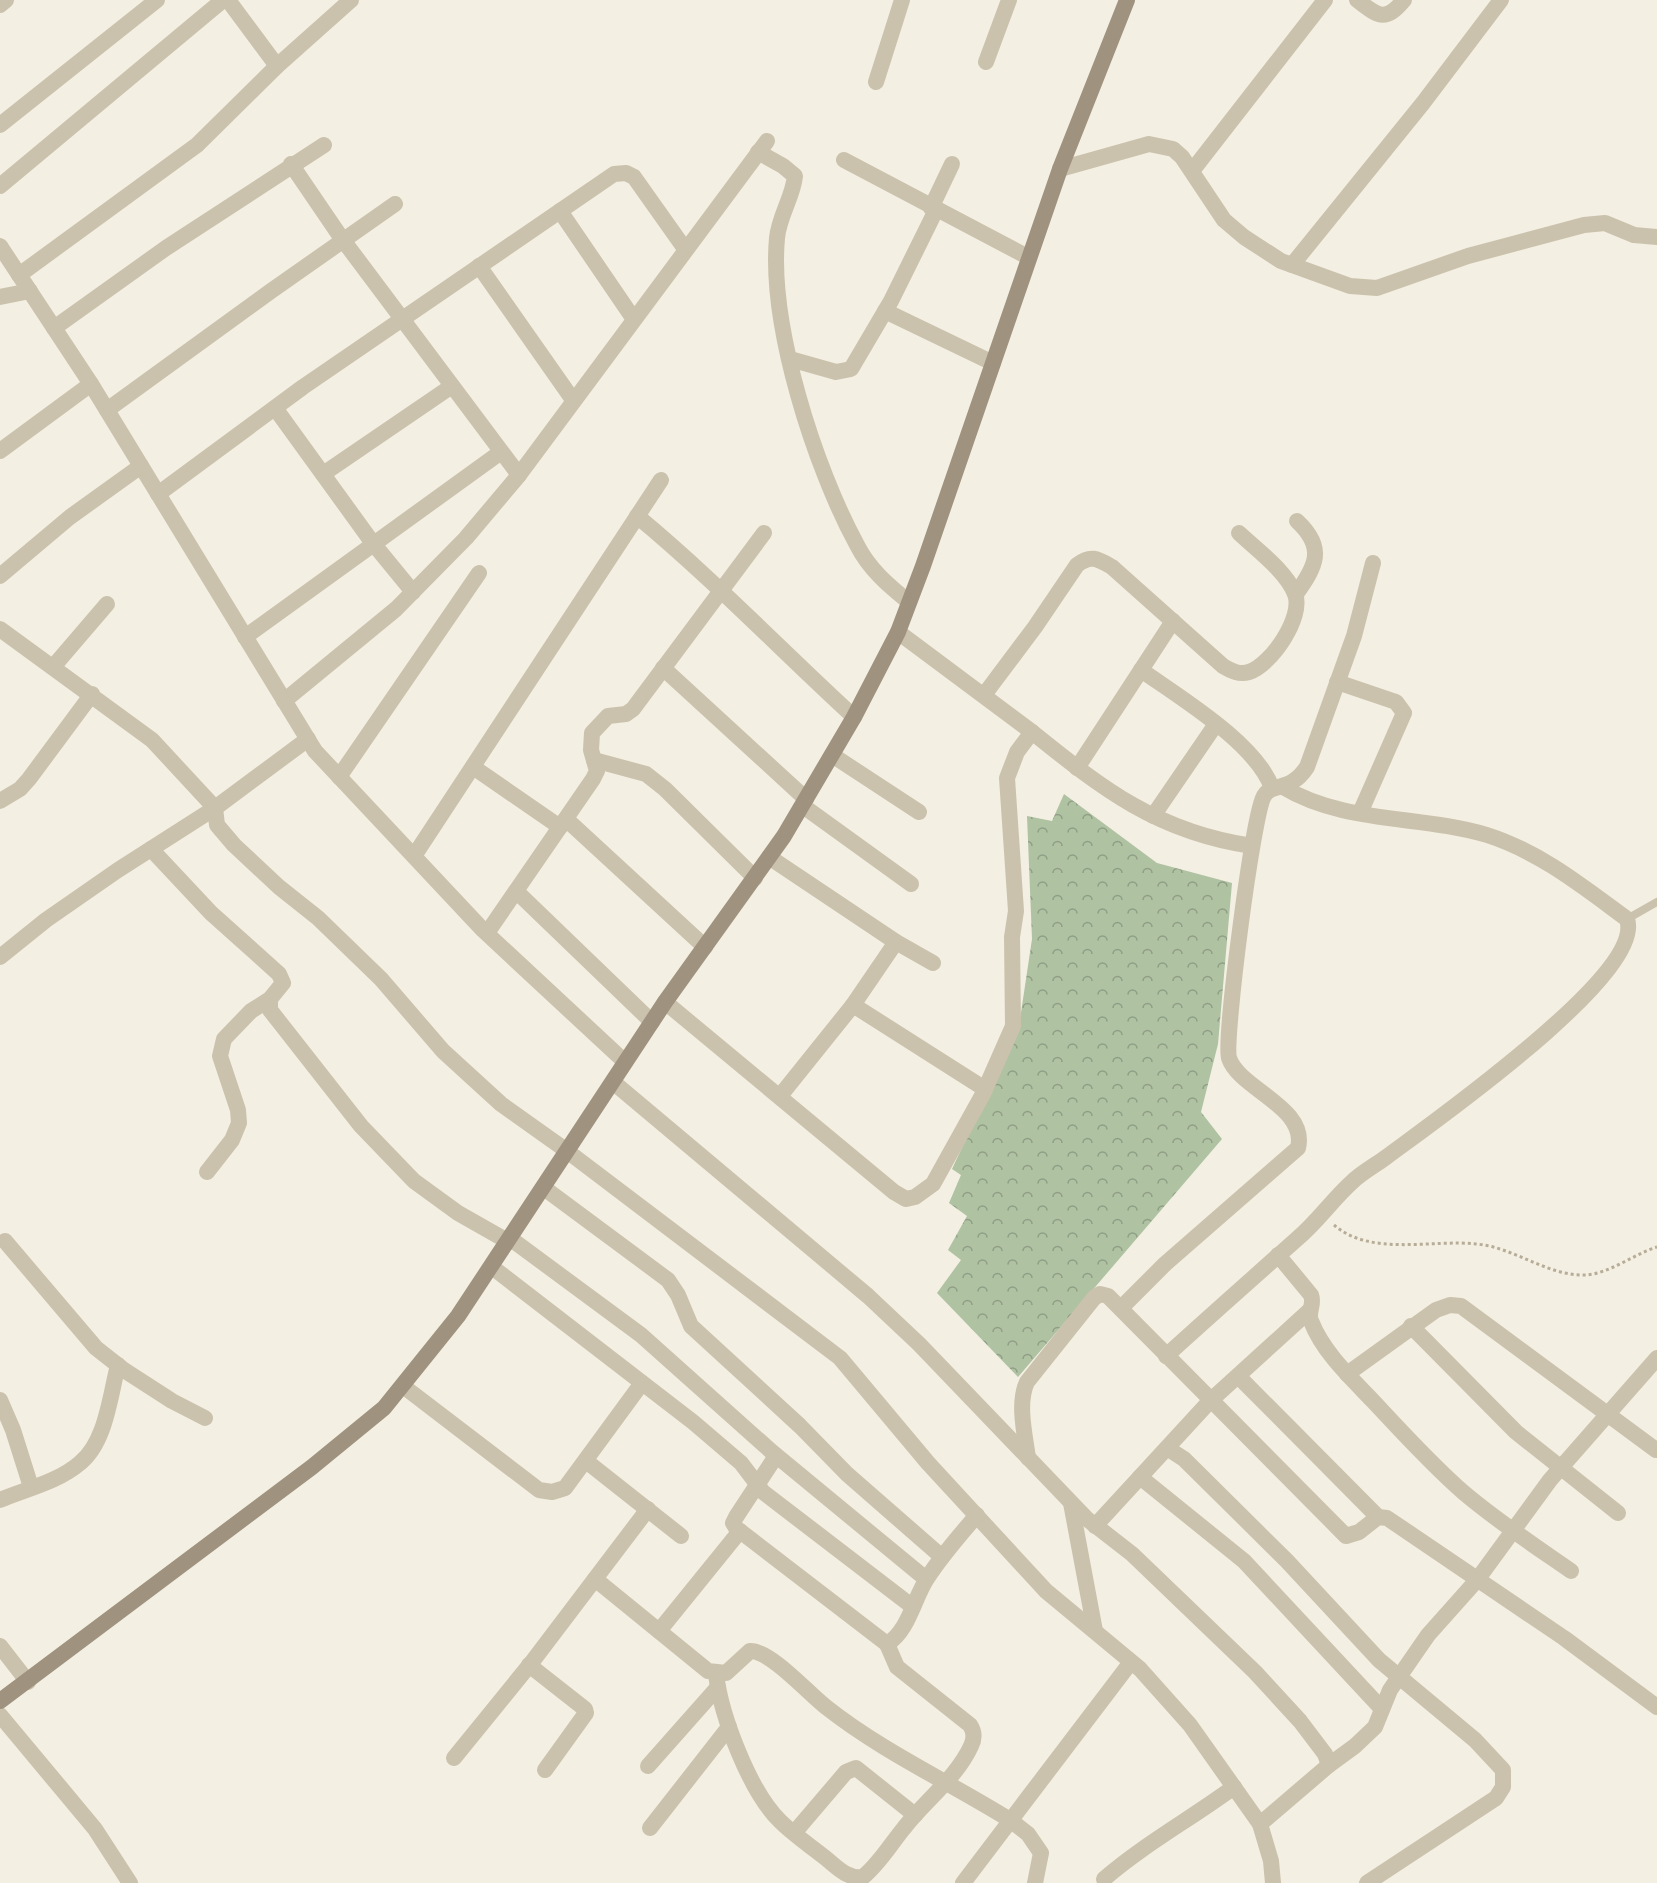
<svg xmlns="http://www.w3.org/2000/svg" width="1657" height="1883" font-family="'Varela Round',sans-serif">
  <defs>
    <pattern id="forest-crowns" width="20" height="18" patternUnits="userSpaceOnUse" patternTransform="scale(1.5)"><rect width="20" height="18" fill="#afc2a2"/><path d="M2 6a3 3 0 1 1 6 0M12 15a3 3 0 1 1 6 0" fill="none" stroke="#8f9e84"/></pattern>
  </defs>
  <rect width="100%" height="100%" fill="#f3efe2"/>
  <polygon fill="url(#forest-crowns)" points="1064,794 1157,863 1232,883 1218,1044 1201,1112 1222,1139 1018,1377 937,1293 961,1260 948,1250 967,1216 949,1203 961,1175 952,1169 1019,1026 1032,939 1027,816 1052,821"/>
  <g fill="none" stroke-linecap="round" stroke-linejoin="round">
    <path stroke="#b7ac98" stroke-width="3" stroke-dasharray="3 3" stroke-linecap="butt" d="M 1334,1225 C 1371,1257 1432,1239 1476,1244 C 1514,1247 1547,1276 1585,1275 C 1609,1274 1634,1254 1657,1247"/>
    <polyline stroke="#cbc2ad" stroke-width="8" points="1627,919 1657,902"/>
    <g stroke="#cbc2ad" stroke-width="16">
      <polyline points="228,0 277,66"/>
      <path d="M 1357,0 C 1378,16 1385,23 1404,0"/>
      <polyline points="0,5 6,0"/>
      <polyline points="986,62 1009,0"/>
      <polyline points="876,82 902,0"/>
      <polyline points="0,125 157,0"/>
      <path d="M 758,152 L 783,166 L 795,176 C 793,197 779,216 777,238 C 769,326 815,468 857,545 C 869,569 889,586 909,602"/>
      <polyline points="844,160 1028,257"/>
      <polyline points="291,164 340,236 519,475"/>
      <polyline points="1060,169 1149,144 1173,149 1182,157 1224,220 1244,237 1281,261 1350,286 1377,288 1468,256 1584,225 1605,223 1634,235 1657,237"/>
      <polyline points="1192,171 1325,0"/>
      <polyline points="0,186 223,0"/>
      <polyline points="931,208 952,164"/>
      <polyline points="560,211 633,318"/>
      <polyline points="0,246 91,384 315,751 483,930 625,1062"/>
      <polyline points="1292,265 1423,103 1501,0"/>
      <polyline points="479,266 573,400"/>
      <polyline points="19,275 197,145 277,66 351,0"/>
      <polyline points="0,297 30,291"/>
      <polyline points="885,311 993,363"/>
      <polyline points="54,328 166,248 324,145"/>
      <polyline points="790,359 836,372 851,369 891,301 936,210"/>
      <polyline points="275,408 372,542 413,592"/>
      <polyline points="107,410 271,291 395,204"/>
      <polyline points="0,451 91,384"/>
      <polyline points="323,474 452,386"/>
      <polyline points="158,494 303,387 614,174 626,173 634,177 685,249"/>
      <path d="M 637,516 C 713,579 781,650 854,717"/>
      <polyline points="0,576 70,517 141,466"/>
      <path d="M 1296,594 C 1316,566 1326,548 1297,521"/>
      <polyline points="0,629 152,740 215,808 217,825 234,845 279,887 318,918 381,979 443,1051 501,1104 567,1151 840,1358 928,1463 1046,1591 1140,1669 1190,1725 1260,1824 1271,1861 1273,1883"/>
      <polyline points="245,637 501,452"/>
      <polyline points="53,667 107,604"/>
      <polyline points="663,668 806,799"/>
      <path d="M 1141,670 C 1179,697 1256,743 1272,788"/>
      <polyline points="1337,682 1396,702 1404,713 1360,813"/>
      <path d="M 984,695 L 1035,627 L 1077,565 C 1091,554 1098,559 1112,567 L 1223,666 C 1232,671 1239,675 1249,672 C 1271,665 1304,617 1295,594 C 1286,571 1257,550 1239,533"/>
      <polyline points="284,701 396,609 466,538 519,475 767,141"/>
      <path d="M 1032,732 C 1104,790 1158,832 1252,846"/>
      <polyline points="832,755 919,812"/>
      <polyline points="594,760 646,774 665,789 755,878"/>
      <polyline points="473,767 560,827"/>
      <polyline points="1077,768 1173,621"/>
      <polyline points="339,777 479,573"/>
      <polyline points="0,801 20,789 29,779 92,694"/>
      <polyline points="803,806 911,884"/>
      <polyline points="1153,816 1216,724"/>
      <polyline points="566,819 705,947"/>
      <polyline points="151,849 211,913 279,974 283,983 270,999 270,1010 361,1126 414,1181 458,1213 509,1242"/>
      <polyline points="414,856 661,480"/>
      <polyline points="769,857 896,942 933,963"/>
      <polyline points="516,891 652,1022"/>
      <polyline points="487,933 593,779 597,771 591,750 592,733 608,716 626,714 633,709 764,533"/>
      <polyline points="0,957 46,920 118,870 215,808 308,739"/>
      <polyline points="665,1002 894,1192 906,1199 915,1197 933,1184 983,1094 1013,1026 1012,937 1016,911 1007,778 1017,752 1032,732 898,632"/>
      <polyline points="853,1005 985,1089"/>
      <polyline points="613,1082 868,1296 919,1344 1087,1519 1132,1554 1255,1672 1300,1721 1325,1754 1329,1765 1355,1746 1375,1727 1390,1690 1428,1635 1477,1580 1550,1480 1657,1358"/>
      <polyline points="780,1096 853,1005 896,942"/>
      <polyline points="207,1172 232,1140 239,1123 238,1110 220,1056 224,1039 251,1011 270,999"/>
      <polyline points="544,1188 668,1280 678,1295 691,1326 800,1426 847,1474 942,1557"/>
      <polyline points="511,1239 641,1335 772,1452 926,1579"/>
      <polyline points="5,1241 96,1348 124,1370 172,1401 205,1418"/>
      <path d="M 1278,1255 L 1311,1295 C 1315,1305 1307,1312 1311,1321 C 1323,1352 1350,1377 1373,1401 C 1402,1432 1431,1464 1463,1492 C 1497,1521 1535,1546 1571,1571"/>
      <polyline points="492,1267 693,1422 741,1463 763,1492 913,1607"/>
      <path d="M 1121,1308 L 1165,1264 L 1298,1148 C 1308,1107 1239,1089 1229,1058 C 1224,1038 1253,814 1264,796 C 1272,782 1290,793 1307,767 L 1354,636 L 1373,563"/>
      <polyline points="1411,1326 1516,1432 1618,1513"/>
      <path d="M 1166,1356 C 1210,1316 1254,1277 1298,1238 C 1318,1221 1333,1199 1352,1182 C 1361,1173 1374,1166 1385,1158 C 1429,1125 1646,974 1627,919 C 1582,886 1540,852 1487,835 C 1421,815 1344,824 1283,787"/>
      <polyline points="1347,1374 1436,1310 1450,1305 1461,1306 1656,1450"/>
      <polyline points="1238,1376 1378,1517"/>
      <polyline points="403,1386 539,1490 552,1492 565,1488 642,1383"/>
      <polyline points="0,1400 13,1430 31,1487"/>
      <polyline points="1167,1448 1184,1459 1287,1561 1379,1660 1475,1740 1503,1770 1503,1787 1496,1798 1367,1883"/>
      <path d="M 776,1456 L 736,1517 L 733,1523 L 736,1528 L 887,1644 C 909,1631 914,1597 928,1577 C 942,1555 960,1535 977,1515"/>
      <path d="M 1028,1458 C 1025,1435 1017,1403 1027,1382 L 1094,1298 L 1100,1294 L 1108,1296 L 1346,1536 L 1359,1532 L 1378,1517 L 1387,1518 L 1564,1638 L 1657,1707"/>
      <polyline points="586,1461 681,1536"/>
      <polyline points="1140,1477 1244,1561 1382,1709"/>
      <path d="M 0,1500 C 26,1489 58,1482 80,1463 C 106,1442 110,1396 118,1365"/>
      <polyline points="1071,1503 1095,1631"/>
      <polyline points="1095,1526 1210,1401 1309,1311"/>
      <path d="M 595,1579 L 708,1671 L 726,1673 L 750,1651 C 770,1650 810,1695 826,1707 C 883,1752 949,1782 1010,1820 L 1028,1834 L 1041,1853 L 1035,1883"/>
      <polyline points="659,1631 740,1531"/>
      <polyline points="0,1646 28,1682"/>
      <polyline points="529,1665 585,1709 586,1713 545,1770"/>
      <path d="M 716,1674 C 721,1716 750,1792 780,1821 C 793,1834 809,1845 823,1856 C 836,1866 846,1879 863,1877 C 880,1863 890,1845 904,1828 C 925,1801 957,1777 971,1746 C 975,1738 974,1731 970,1725 L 897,1667 L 887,1644"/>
      <polyline points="454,1758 532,1662 648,1509"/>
      <polyline points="648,1766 718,1687"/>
      <polyline points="1260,1824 1329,1765"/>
      <polyline points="650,1828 729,1727"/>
      <polyline points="794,1833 846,1772 856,1768 915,1815"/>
      <path d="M 1104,1879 C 1143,1845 1192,1818 1234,1787"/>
      <polyline points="963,1883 1131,1662"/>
    </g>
    <polyline stroke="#cbc2ad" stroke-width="16" points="0,1715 95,1829 130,1883"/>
    <polyline stroke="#9f927f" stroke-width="16" points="0,1701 312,1467 384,1408 458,1316 665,1002 784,836 854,717 898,632 923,566 1060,169 1127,0"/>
  </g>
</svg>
